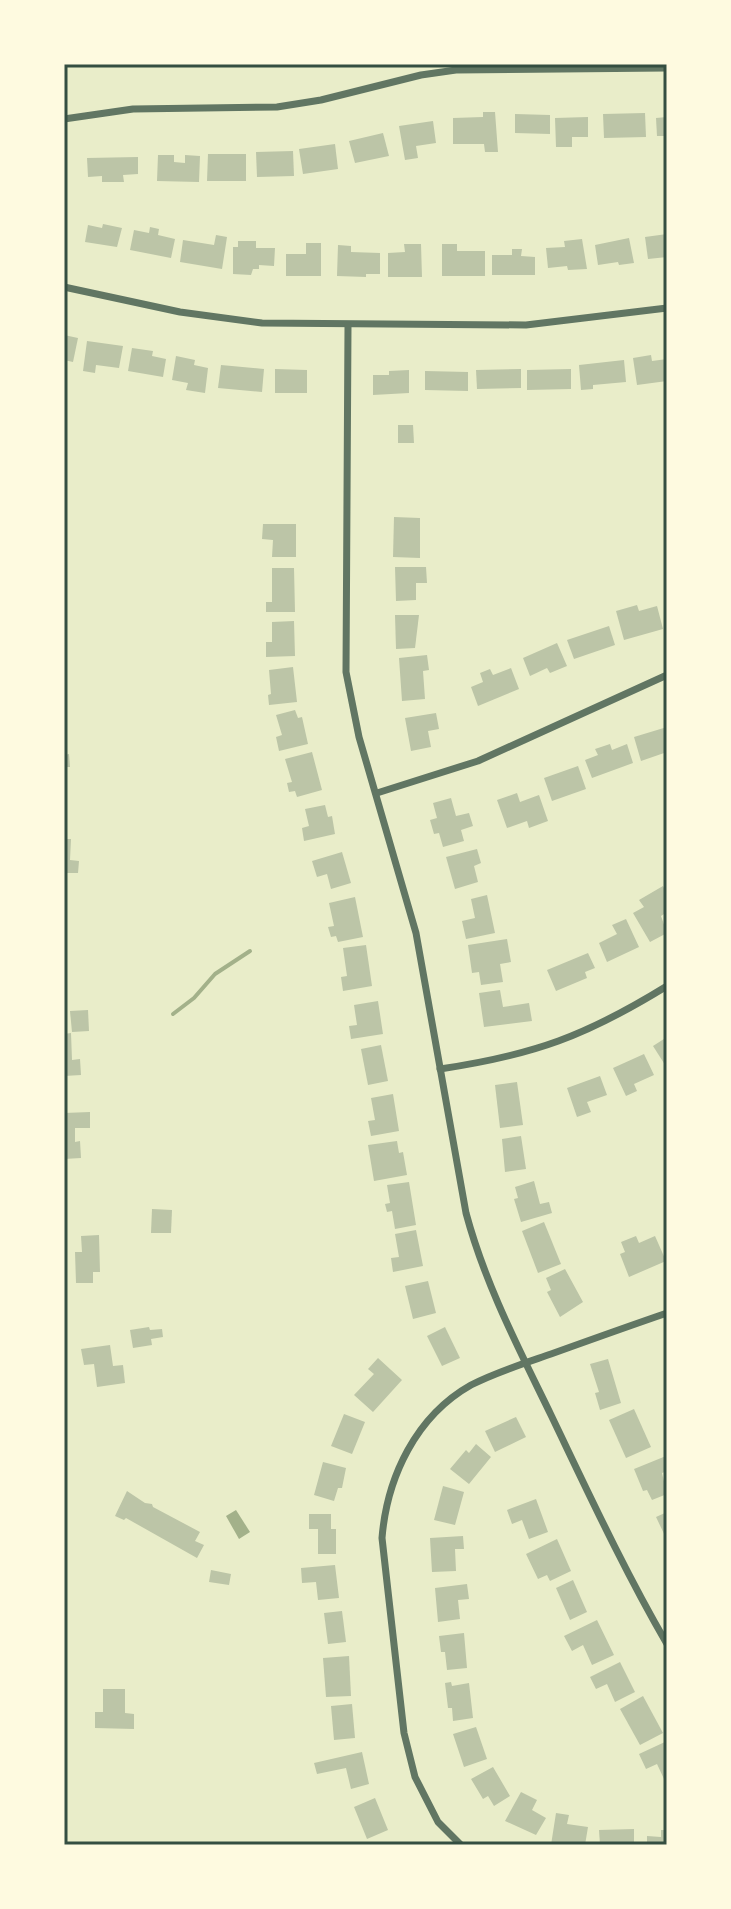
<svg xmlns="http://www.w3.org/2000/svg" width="731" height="1909" font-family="Commissioner,sans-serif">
  <rect width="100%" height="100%" fill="#e9edc9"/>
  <polygon fill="#a3b18a" points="236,1510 250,1532 239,1539 226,1516"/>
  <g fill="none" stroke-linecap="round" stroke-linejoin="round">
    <polyline stroke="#a3b18a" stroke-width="4" points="173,1014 194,998 215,974 250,951"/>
  </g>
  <g fill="#bcc5a7">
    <polygon points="483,112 495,112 498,152 485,152 484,144 453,144 453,118 483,117"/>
    <polygon points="645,113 646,137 604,138 603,114"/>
    <polygon points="515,114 550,115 550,134 515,133"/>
    <polygon points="588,117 588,137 572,137 572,147 556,147 555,118"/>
    <polygon points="667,117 667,136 657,136 656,118"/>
    <polygon points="433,121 436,143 416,146 418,158 405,160 399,126"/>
    <polygon points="383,133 389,156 355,163 349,141"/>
    <polygon points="335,144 338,169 303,174 299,149"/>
    <polygon points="293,151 294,176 257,177 256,152"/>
    <polygon points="208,154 246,154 246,181 207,181"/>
    <polygon points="158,155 174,155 174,162 185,163 185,155 200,156 199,182 157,181"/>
    <polygon points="138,157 138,174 123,175 124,182 102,182 102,176 88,177 87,158"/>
    <polygon points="103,224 122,228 117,247 85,242 88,225 102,228"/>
    <polygon points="150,227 159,229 158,235 175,239 171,258 130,250 134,230 149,233"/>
    <polygon points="667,234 667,257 648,259 645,237"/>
    <polygon points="216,235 227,237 222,269 180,262 183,240 214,245"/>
    <polygon points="629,238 634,263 619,265 618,262 598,265 595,245"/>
    <polygon points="582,239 587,269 568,270 567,266 548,268 546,248 565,247 564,241"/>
    <polygon points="238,241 256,241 256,248 275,248 274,266 259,265 259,269 253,269 251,275 233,274 233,247 238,247"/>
    <polygon points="306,243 321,243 321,276 286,276 286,254 306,254"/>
    <polygon points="404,244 421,244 422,277 388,277 388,253 405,252"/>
    <polygon points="442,244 457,244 457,251 485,251 485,276 442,276"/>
    <polygon points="338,245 351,246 351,252 380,253 380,274 366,274 366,277 337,276"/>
    <polygon points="512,249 522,249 521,256 535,257 535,275 492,275 492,255 512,255"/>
    <polygon points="64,335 78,338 73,362 64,360"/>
    <polygon points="87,341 123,346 119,368 96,365 95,373 83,371"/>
    <polygon points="132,348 153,351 152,356 166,359 163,377 128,371"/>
    <polygon points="651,355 652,361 667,359 667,381 637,385 633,358"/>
    <polygon points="176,356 195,360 194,365 208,368 205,393 186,390 188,383 172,380"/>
    <polygon points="624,360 626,382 593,385 593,389 581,390 579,365"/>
    <polygon points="221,365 264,369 262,392 218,388"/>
    <polygon points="275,369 307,370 307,393 275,393"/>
    <polygon points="521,369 521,388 477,389 476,370"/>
    <polygon points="571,369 571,389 527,390 527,370"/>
    <polygon points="409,370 409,393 373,395 373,375 389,375 389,371"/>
    <polygon points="425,371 468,372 468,391 425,390"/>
    <polygon points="398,425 413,425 414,443 398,443"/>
    <polygon points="394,517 420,518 420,558 393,557"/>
    <polygon points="263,524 296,524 296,557 272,557 273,540 262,539"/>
    <polygon points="395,567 426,567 427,583 416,583 416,600 396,601"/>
    <polygon points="272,568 294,568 295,612 266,612 266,602 272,602"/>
    <polygon points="637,605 639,611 657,606 663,629 624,640 616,611"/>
    <polygon points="395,615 419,615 415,648 396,649"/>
    <polygon points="294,621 295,656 266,657 266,642 272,642 272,622"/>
    <polygon points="609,626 615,645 574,659 567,640"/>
    <polygon points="557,643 567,666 550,673 547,668 530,676 523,658"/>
    <polygon points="427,655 429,670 423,671 425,699 402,701 399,658"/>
    <polygon points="293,667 297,702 269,705 268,695 271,694 269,670"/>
    <polygon points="511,668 519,689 478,706 471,687 483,682 480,673 490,669 493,675"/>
    <polygon points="295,710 298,718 302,717 308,744 279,751 276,737 282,735 276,715"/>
    <polygon points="436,713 439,729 428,731 431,747 411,751 405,718"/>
    <polygon points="667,727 667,752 641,761 634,737"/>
    <polygon points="610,744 612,750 627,744 633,763 592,778 585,760 598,755 595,749"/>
    <polygon points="312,752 322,790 297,797 295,791 289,792 287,783 292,782 285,759"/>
    <polygon points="69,754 70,767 64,767 64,755"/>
    <polygon points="578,766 586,789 552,801 544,778"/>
    <polygon points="517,793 520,802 539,795 548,821 529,828 527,821 507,828 497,800"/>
    <polygon points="451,798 456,816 469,813 473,826 461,830 464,841 443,847 439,833 434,834 430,820 437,818 433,803"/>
    <polygon points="325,805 328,817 332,816 335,834 304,841 302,828 309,826 305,809"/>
    <polygon points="64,839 71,839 70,860 79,861 78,873 64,873"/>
    <polygon points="477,849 481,863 474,866 478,882 455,889 446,857"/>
    <polygon points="342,852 351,883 331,889 327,874 317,877 312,861"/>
    <polygon points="663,886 667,894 667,912 661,916 667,933 650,942 633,913 644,907 639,900"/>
    <polygon points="487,895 495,933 466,939 462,921 475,918 471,899"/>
    <polygon points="355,897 363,937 338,942 336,936 331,937 328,927 334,926 329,903"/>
    <polygon points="626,919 639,947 607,962 599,943 617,934 612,925"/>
    <polygon points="507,939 511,962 500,964 503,982 481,985 479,972 472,973 468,945"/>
    <polygon points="366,945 372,986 343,991 341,977 347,976 343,948"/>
    <polygon points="588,953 595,968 585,972 587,978 556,991 547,970"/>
    <polygon points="500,990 503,1007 529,1003 532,1021 484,1027 479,993"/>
    <polygon points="378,1001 383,1034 351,1039 349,1026 357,1025 354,1005"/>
    <polygon points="88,1010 89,1031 72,1032 70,1011"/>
    <polygon points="71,1033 72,1060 80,1059 81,1075 64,1076 64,1034"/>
    <polygon points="667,1037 667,1068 653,1046"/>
    <polygon points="381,1045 388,1081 368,1085 361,1049"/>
    <polygon points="644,1054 654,1075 634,1084 637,1091 626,1096 613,1068"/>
    <polygon points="600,1076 607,1095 587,1102 591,1112 577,1117 567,1088"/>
    <polygon points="517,1082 523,1125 500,1128 495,1085"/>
    <polygon points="393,1094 399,1131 371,1136 368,1121 375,1120 371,1098"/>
    <polygon points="90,1112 90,1128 75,1128 75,1142 80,1141 81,1158 64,1159 64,1113"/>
    <polygon points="521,1136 526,1169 505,1172 502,1139"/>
    <polygon points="397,1141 399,1153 403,1152 407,1175 374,1181 368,1145"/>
    <polygon points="534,1181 540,1204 549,1202 552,1213 521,1222 514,1199 518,1198 515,1187"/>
    <polygon points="409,1182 416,1225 395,1229 392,1211 387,1212 385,1204 390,1203 387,1185"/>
    <polygon points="152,1209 172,1210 171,1233 151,1233"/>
    <polygon points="544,1222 561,1264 538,1273 522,1231"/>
    <polygon points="416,1230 423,1266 393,1272 391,1258 399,1257 395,1234"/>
    <polygon points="99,1235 100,1272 93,1272 93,1283 76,1283 75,1252 82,1252 81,1236"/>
    <polygon points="636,1236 639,1243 655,1236 666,1261 629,1277 620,1254 625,1252 621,1242"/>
    <polygon points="565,1269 583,1302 560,1317 547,1292 551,1290 546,1278"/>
    <polygon points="428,1281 436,1313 413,1319 405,1286"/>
    <polygon points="149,1327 150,1330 162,1329 163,1337 151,1339 152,1345 133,1348 130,1330"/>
    <polygon points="445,1327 460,1358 442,1366 427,1336"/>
    <polygon points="110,1345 113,1366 123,1365 125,1383 97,1387 94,1364 84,1365 81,1349"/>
    <polygon points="378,1358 402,1380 373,1412 354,1395 374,1374 368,1369"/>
    <polygon points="608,1359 621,1403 600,1410 595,1393 599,1392 590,1364"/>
    <polygon points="634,1409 651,1447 626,1458 609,1420"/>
    <polygon points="344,1414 365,1422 352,1454 331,1446"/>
    <polygon points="516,1417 526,1437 495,1452 485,1431"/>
    <polygon points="476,1444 491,1457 469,1484 450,1469 466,1450 469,1453"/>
    <polygon points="666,1456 667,1471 662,1473 667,1494 652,1500 647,1490 643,1491 634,1469"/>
    <polygon points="323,1462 346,1468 342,1488 338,1488 334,1501 314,1495"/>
    <polygon points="443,1486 464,1492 455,1525 434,1520"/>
    <polygon points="127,1491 145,1503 152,1504 153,1507 200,1532 195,1541 204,1545 197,1558 126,1518 124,1520 115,1516"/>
    <polygon points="536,1499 548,1532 529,1539 522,1520 512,1524 507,1510"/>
    <polygon points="667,1512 667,1540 656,1517"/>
    <polygon points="309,1514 331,1514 331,1529 336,1529 336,1554 318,1554 318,1529 309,1529"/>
    <polygon points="463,1536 464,1549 455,1549 456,1571 432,1572 430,1538"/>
    <polygon points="557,1539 571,1571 550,1581 547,1575 538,1579 526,1554"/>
    <polygon points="335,1565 339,1598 318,1600 316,1582 302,1583 301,1568"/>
    <polygon points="211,1570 231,1574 229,1585 209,1582"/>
    <polygon points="573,1580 587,1612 570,1620 556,1588"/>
    <polygon points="467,1584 469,1599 458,1600 460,1619 438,1622 435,1588"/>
    <polygon points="342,1611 346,1642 328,1644 324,1613"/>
    <polygon points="597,1620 614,1655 592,1665 583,1645 572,1651 564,1636"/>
    <polygon points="464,1633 467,1668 447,1670 445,1652 441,1652 439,1636"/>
    <polygon points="349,1656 351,1696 326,1697 323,1658"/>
    <polygon points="620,1662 635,1692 615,1702 607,1684 596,1689 590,1677"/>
    <polygon points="451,1682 452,1686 469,1683 473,1718 453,1721 452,1708 448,1708 445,1683"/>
    <polygon points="103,1689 125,1689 125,1713 134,1714 134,1729 95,1728 95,1712 103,1712"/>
    <polygon points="643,1696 663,1733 640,1745 620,1709"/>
    <polygon points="352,1704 355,1738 334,1740 331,1706"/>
    <polygon points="476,1727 487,1759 464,1767 453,1734"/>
    <polygon points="667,1741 667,1777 664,1779 657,1764 646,1769 639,1754"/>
    <polygon points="362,1752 369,1784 351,1789 346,1768 317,1774 314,1763"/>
    <polygon points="493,1767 510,1796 494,1806 488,1796 483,1799 471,1779"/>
    <polygon points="521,1792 537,1800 532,1810 546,1818 536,1835 505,1821"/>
    <polygon points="375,1798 388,1830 367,1839 354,1807"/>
    <polygon points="556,1813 569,1815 567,1824 588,1827 585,1845 551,1845"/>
    <polygon points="634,1829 634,1845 600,1845 599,1830"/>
    <polygon points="661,1830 667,1830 667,1845 647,1845 647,1836 661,1837"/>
  </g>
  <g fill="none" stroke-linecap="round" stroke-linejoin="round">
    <g stroke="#617663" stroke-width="7">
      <polyline points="64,119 133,109 277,107 321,100 421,75 456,70 667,68"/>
      <polyline points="64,287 180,312 262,323 526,325 667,308"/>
      <path d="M 348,326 L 346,672 L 359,737 L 416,933 L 466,1213 C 485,1284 519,1349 551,1415 C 588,1492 624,1570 667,1644"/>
      <polyline points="377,793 478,761 667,675"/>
      <path d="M 440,1069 C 534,1055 586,1036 667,986"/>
      <path d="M 461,1845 L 438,1822 L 415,1777 L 404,1733 L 382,1538 C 387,1477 416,1416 471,1385 C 496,1372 525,1363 551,1354 C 590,1340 629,1326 667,1313"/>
    </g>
  </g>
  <rect width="731" height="1909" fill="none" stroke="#fefae0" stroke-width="132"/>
  <rect x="66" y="66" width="599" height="1777" fill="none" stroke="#344e41" stroke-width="3"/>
</svg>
